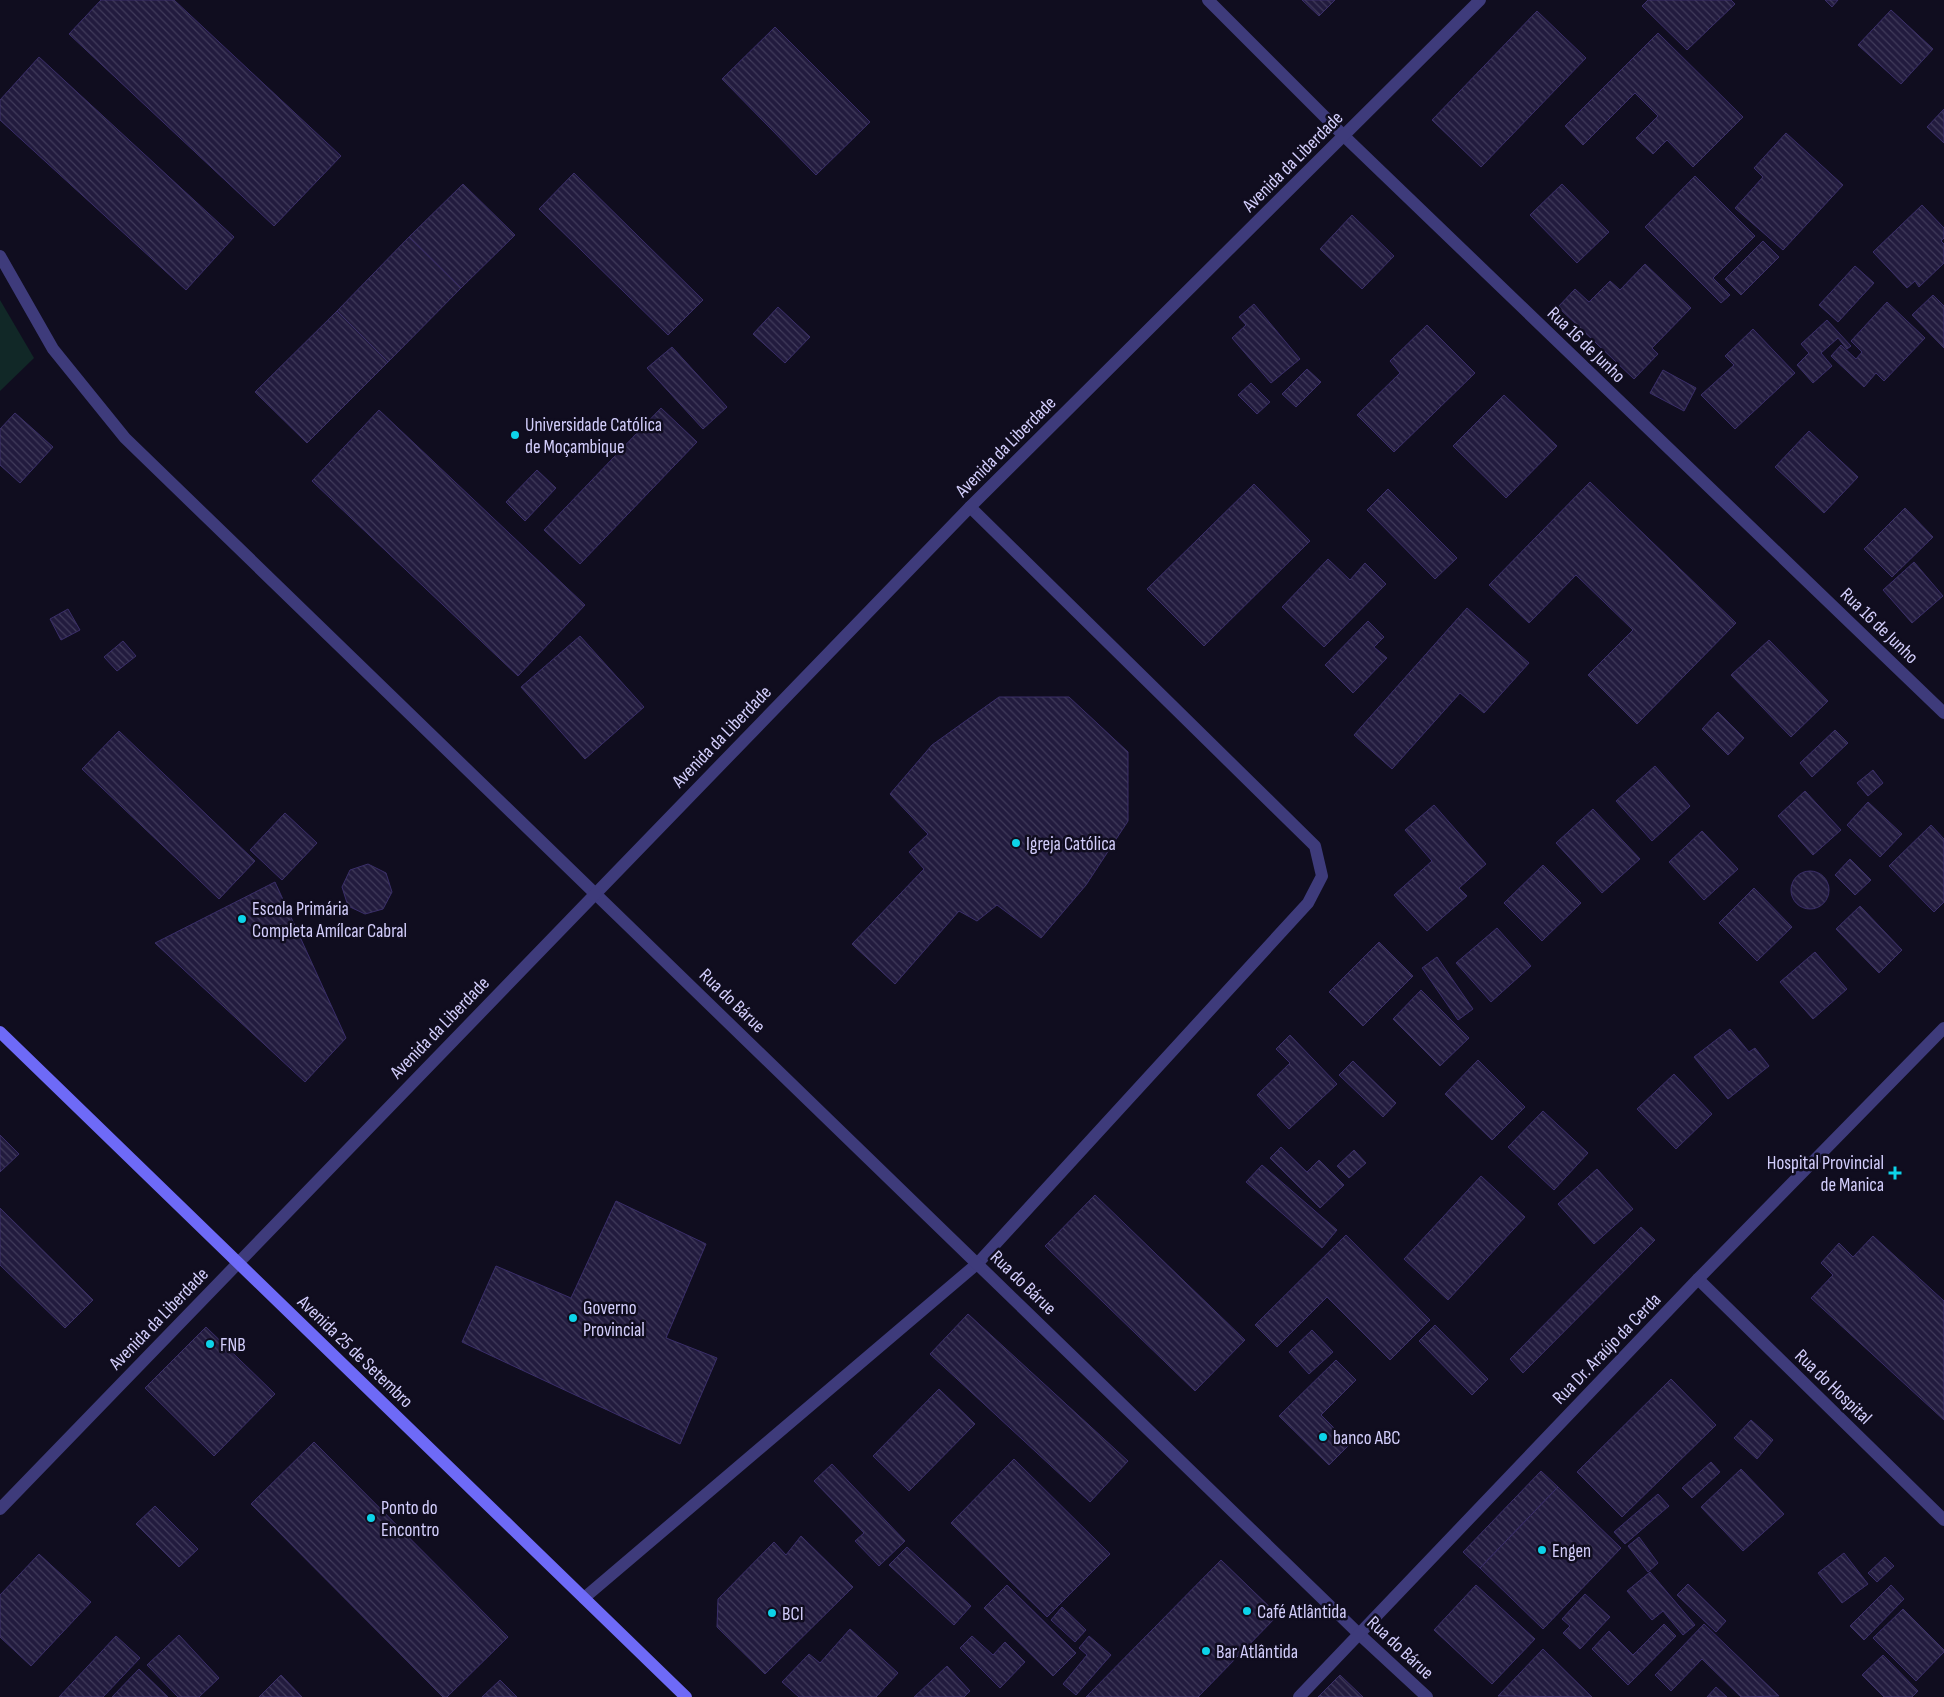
<svg xmlns="http://www.w3.org/2000/svg" width="1944" height="1697" font-family="'Sofia Sans Condensed',sans-serif">
  <defs>
    <pattern id="building-back-hatch" width="6" height="6" patternUnits="userSpaceOnUse" patternTransform="scale(1.25)"><rect width="6" height="6" fill="#221b3e"/><path d="M-1 5l2 2M0 0l6 6M5-1l2 2" fill="none" stroke="#413b5b"/></pattern>
  </defs>
  <rect width="100%" height="100%" fill="#100d1f"/>
  <polygon fill="#112827" points="0,300 34,358 0,391"/>
  <g fill="url(#building-back-hatch)" stroke="#3a2e69">
    <polygon points="101,0 174,0 341,156 274,226 69,34"/>
    <polygon points="1302,0 1335,0 1319,16"/>
    <polygon points="1648,0 1731,0 1735,4 1687,50 1642,6"/>
    <polygon points="1825,0 1838,0 1832,7"/>
    <polygon points="1891,10 1933,49 1901,84 1858,45"/>
    <polygon points="1537,11 1586,58 1481,167 1432,120"/>
    <polygon points="775,27 870,122 816,175 722,79"/>
    <polygon points="1658,33 1743,117 1693,167 1667,140 1653,154 1636,138 1658,116 1635,93 1583,145 1565,126"/>
    <polygon points="39,57 234,237 186,290 0,120 0,100"/>
    <polygon points="1944,109 1944,143 1927,127"/>
    <polygon points="1786,133 1843,185 1783,250 1735,208 1763,177 1754,168"/>
    <polygon points="574,173 703,300 668,335 539,209"/>
    <polygon points="1695,176 1755,236 1713,278 1730,295 1721,303 1645,227"/>
    <polygon points="463,184 515,235 461,288 409,237"/>
    <polygon points="1562,184 1609,232 1577,263 1530,215"/>
    <polygon points="1922,205 1944,228 1944,238 1941,241 1944,244 1944,263 1919,287 1915,281 1907,288 1873,252"/>
    <polygon points="1352,215 1394,256 1362,289 1320,249"/>
    <polygon points="409,237 461,288 388,362 337,311"/>
    <polygon points="1763,241 1779,257 1741,295 1725,279"/>
    <polygon points="1645,264 1691,308 1652,348 1658,354 1634,379 1558,307 1575,289 1589,302 1610,281 1620,290"/>
    <polygon points="1855,266 1874,283 1838,322 1819,305"/>
    <polygon points="1933,295 1944,306 1944,348 1912,315"/>
    <polygon points="1887,302 1925,338 1884,381 1876,373 1864,387 1831,356 1841,345 1856,359 1862,352 1851,341"/>
    <polygon points="1254,304 1300,359 1271,383 1232,338 1246,325 1239,317"/>
    <polygon points="778,307 810,337 785,363 753,334"/>
    <polygon points="337,311 388,362 307,443 255,392"/>
    <polygon points="1827,320 1851,346 1847,349 1838,338 1821,353 1832,366 1813,383 1797,365 1809,353 1801,344"/>
    <polygon points="1427,325 1475,373 1394,452 1357,415 1400,373 1390,361"/>
    <polygon points="1753,329 1795,373 1735,429 1701,395 1734,365 1725,356"/>
    <polygon points="672,347 727,407 703,429 647,368"/>
    <polygon points="1307,369 1321,382 1296,407 1282,394"/>
    <polygon points="1663,370 1696,388 1684,411 1650,393"/>
    <polygon points="1251,383 1270,402 1257,414 1238,395"/>
    <polygon points="1504,395 1557,446 1506,498 1453,446"/>
    <polygon points="661,408 697,442 580,564 544,530"/>
    <polygon points="379,410 585,605 518,676 312,481"/>
    <polygon points="15,413 53,447 20,483 0,465 0,429"/>
    <polygon points="1809,431 1858,477 1824,513 1775,467"/>
    <polygon points="537,470 556,488 525,521 506,502"/>
    <polygon points="1590,482 1736,623 1637,724 1588,675 1633,630 1576,575 1529,623 1489,585"/>
    <polygon points="1254,484 1310,541 1204,646 1147,589"/>
    <polygon points="1388,489 1457,558 1435,579 1367,510"/>
    <polygon points="1905,508 1933,537 1892,577 1864,549"/>
    <polygon points="1328,559 1350,580 1365,563 1386,584 1324,647 1282,607"/>
    <polygon points="1914,562 1943,596 1912,623 1883,590"/>
    <polygon points="1467,608 1529,663 1484,713 1460,693 1392,769 1354,735"/>
    <polygon points="68,609 80,630 61,640 50,619"/>
    <polygon points="1368,621 1384,637 1374,647 1387,658 1353,693 1325,665"/>
    <polygon points="580,636 644,707 585,759 521,687"/>
    <polygon points="1769,640 1828,701 1791,737 1731,675"/>
    <polygon points="123,641 136,656 117,671 104,657"/>
    <polygon points="999,697 1069,697 1128,752 1128,821 1086,885 1041,938 997,905 977,921 959,911 895,984 852,944 924,869 909,852 928,834 890,794 932,745"/>
    <polygon points="1718,712 1744,738 1728,755 1702,729"/>
    <polygon points="1835,730 1848,743 1812,777 1800,763"/>
    <polygon points="119,731 255,861 219,899 82,769"/>
    <polygon points="1655,766 1690,806 1652,841 1616,801"/>
    <polygon points="1873,770 1883,783 1868,796 1857,783"/>
    <polygon points="1805,791 1841,830 1813,855 1778,816"/>
    <polygon points="1868,802 1902,834 1880,857 1847,825"/>
    <polygon points="1434,805 1486,864 1459,888 1467,896 1427,931 1394,895 1432,861 1405,830"/>
    <polygon points="1593,809 1640,859 1602,893 1556,843"/>
    <polygon points="285,813 317,843 282,880 250,850"/>
    <polygon points="1931,825 1944,839 1944,902 1934,912 1889,866"/>
    <polygon points="1702,831 1738,869 1704,900 1669,862"/>
    <polygon points="1850,859 1871,880 1855,895 1835,875"/>
    <polygon points="368,864 386,873 392,892 383,909 365,914 348,906 342,887 350,870"/>
    <polygon points="1543,865 1581,903 1542,941 1504,903"/>
    <circle cx="1810" cy="890" r="19"/>
    <polygon points="275,882 346,1038 305,1082 155,943"/>
    <polygon points="1754,888 1792,927 1757,961 1719,923"/>
    <polygon points="1860,906 1902,950 1879,973 1836,929"/>
    <polygon points="1497,928 1531,966 1491,1002 1456,963"/>
    <polygon points="1379,942 1413,976 1363,1026 1329,992"/>
    <polygon points="1815,952 1847,989 1813,1019 1780,982"/>
    <polygon points="1437,957 1473,1009 1458,1020 1422,968"/>
    <polygon points="1421,990 1469,1038 1440,1066 1393,1019"/>
    <polygon points="1730,1029 1749,1052 1755,1048 1769,1066 1728,1099 1694,1057"/>
    <polygon points="1290,1035 1337,1084 1289,1129 1257,1095 1290,1063 1276,1049"/>
    <polygon points="1478,1060 1525,1107 1492,1140 1445,1094"/>
    <polygon points="1353,1061 1396,1103 1383,1117 1339,1075"/>
    <polygon points="1674,1074 1712,1114 1676,1149 1637,1109"/>
    <polygon points="1543,1111 1588,1153 1554,1190 1508,1147"/>
    <polygon points="0,1135 19,1154 0,1172"/>
    <polygon points="1281,1147 1307,1172 1319,1160 1344,1185 1320,1208 1270,1158"/>
    <polygon points="1354,1150 1366,1163 1349,1178 1337,1166"/>
    <polygon points="1262,1165 1337,1230 1322,1248 1246,1182"/>
    <polygon points="1597,1169 1633,1209 1594,1244 1558,1204"/>
    <polygon points="1481,1176 1525,1217 1448,1300 1404,1259"/>
    <polygon points="1095,1195 1245,1340 1195,1391 1045,1246"/>
    <polygon points="616,1201 706,1244 666,1338 717,1358 680,1444 462,1342 496,1266 571,1298"/>
    <polygon points="0,1208 93,1300 65,1328 0,1265"/>
    <polygon points="1641,1227 1655,1240 1523,1373 1510,1359"/>
    <polygon points="1346,1235 1430,1320 1390,1360 1327,1297 1277,1347 1255,1325"/>
    <polygon points="1873,1236 1944,1301 1944,1420 1811,1298 1833,1275 1821,1263 1839,1243 1853,1257"/>
    <polygon points="968,1314 1128,1461 1090,1502 930,1354"/>
    <polygon points="1435,1325 1488,1379 1472,1395 1419,1341"/>
    <polygon points="206,1327 275,1394 214,1456 145,1388"/>
    <polygon points="1312,1330 1333,1352 1309,1374 1289,1352"/>
    <polygon points="1336,1360 1356,1380 1321,1415 1350,1444 1329,1465 1279,1416"/>
    <polygon points="1671,1379 1716,1425 1622,1517 1577,1472"/>
    <polygon points="939,1389 975,1424 909,1491 873,1456"/>
    <polygon points="1751,1420 1773,1440 1757,1459 1734,1438"/>
    <polygon points="314,1442 508,1637 447,1697 443,1697 251,1504"/>
    <polygon points="1014,1459 1110,1554 1047,1617 951,1523"/>
    <polygon points="1711,1462 1720,1472 1692,1498 1682,1488"/>
    <polygon points="832,1464 905,1541 879,1566 855,1541 864,1533 814,1481"/>
    <polygon points="1741,1469 1784,1514 1743,1551 1701,1507"/>
    <polygon points="1541,1471 1558,1487 1480,1568 1463,1552"/>
    <polygon points="1558,1487 1621,1548 1543,1629 1480,1568"/>
    <polygon points="1658,1494 1669,1506 1625,1544 1614,1532"/>
    <polygon points="155,1506 198,1549 179,1567 136,1524"/>
    <polygon points="801,1536 853,1587 765,1674 717,1627 718,1599 774,1542 786,1555"/>
    <polygon points="1639,1537 1658,1563 1648,1572 1628,1546"/>
    <polygon points="907,1547 971,1606 954,1625 889,1565"/>
    <polygon points="1844,1553 1868,1584 1842,1603 1818,1573"/>
    <polygon points="39,1554 91,1602 31,1666 0,1637 0,1595"/>
    <polygon points="1885,1557 1894,1566 1877,1582 1868,1573"/>
    <polygon points="1221,1560 1278,1615 1198,1697 1086,1697"/>
    <polygon points="1650,1572 1695,1625 1683,1635 1663,1611 1652,1620 1627,1591"/>
    <polygon points="1688,1584 1726,1621 1716,1632 1677,1595"/>
    <polygon points="1007,1585 1076,1653 1053,1676 984,1608"/>
    <polygon points="1476,1585 1535,1639 1492,1684 1434,1630"/>
    <polygon points="1891,1585 1904,1599 1864,1640 1850,1626"/>
    <polygon points="1585,1594 1610,1617 1580,1649 1563,1633 1570,1626 1562,1619"/>
    <polygon points="1062,1607 1086,1630 1075,1642 1051,1620"/>
    <polygon points="1903,1609 1944,1650 1944,1652 1916,1681 1873,1638"/>
    <polygon points="1664,1624 1676,1636 1628,1685 1592,1649 1609,1631 1633,1655"/>
    <polygon points="1704,1624 1779,1696 1741,1697 1702,1659 1671,1691 1655,1675"/>
    <polygon points="850,1629 898,1673 876,1697 799,1697 782,1682 809,1654 820,1663"/>
    <polygon points="179,1635 219,1678 199,1697 178,1697 147,1665"/>
    <polygon points="116,1636 140,1658 103,1697 59,1697"/>
    <polygon points="972,1636 993,1655 1005,1642 1025,1662 1000,1688 960,1648"/>
    <polygon points="1089,1636 1111,1655 1076,1695 1063,1684 1087,1655 1079,1648"/>
    <polygon points="1543,1649 1592,1697 1498,1696"/>
    <polygon points="1883,1655 1918,1691 1912,1697 1884,1697 1862,1675"/>
    <polygon points="947,1666 970,1691 964,1697 914,1697"/>
    <polygon points="139,1669 168,1697 112,1697"/>
    <polygon points="281,1675 302,1697 259,1697"/>
    <polygon points="1340,1675 1363,1697 1318,1697"/>
    <polygon points="500,1680 517,1697 482,1697"/>
    <polygon points="1716,1687 1727,1697 1707,1697"/>
  </g>
  <g fill="none" stroke-linecap="round" stroke-linejoin="round">
    <polyline stroke="#3e3b7b" stroke-width="12" points="584,1598 978,1263 1308,903 1322,876 1315,846 970,507"/>
    <g stroke="#3e3b7b" stroke-width="12">
      <polyline points="1208,0 1344,136 1944,713"/>
      <polyline points="0,256 53,349 125,438 1359,1634 1427,1697"/>
      <polyline points="1698,1279 1944,1520"/>
      <polyline points="0,1509 970,507 1480,0"/>
      <polyline points="1299,1697 1698,1279 1944,1028"/>
    </g>
    <polyline stroke="#6e6af7" stroke-width="12" points="0,1032 686,1697"/>
  </g>
  <g fill="#0dd3e9" stroke="#100d1f" stroke-width="2">
    <circle cx="515" cy="435" r="5"/>
    <circle cx="1016" cy="843" r="5"/>
    <circle cx="242" cy="919" r="5"/>
    <path d="M1892.5 1165.5h5v5h5v5h-5v5h-5v-5h-5v-5h5z"/>
    <circle cx="573" cy="1318" r="5"/>
    <circle cx="210" cy="1344" r="5"/>
    <circle cx="1323" cy="1437" r="5"/>
    <circle cx="371" cy="1518" r="5"/>
    <circle cx="1542" cy="1550" r="5"/>
    <circle cx="1247" cy="1611" r="5"/>
    <circle cx="772" cy="1613" r="5"/>
    <circle cx="1206" cy="1651" r="5"/>
  </g>
  <g text-anchor="middle" stroke-width="5" stroke-linejoin="round" paint-order="stroke">
    <g font-size="19" fill="#d3cefc" stroke="#100d1f">
      <text transform="translate(1292 161) rotate(-45)" y="7">Avenida da Liberdade</text>
      <text transform="translate(1587 344) rotate(44)" y="7">Rua 16 de Junho</text>
      <text transform="translate(1005 446) rotate(-45)" y="7">Avenida da Liberdade</text>
      <text transform="translate(1880 625) rotate(44)" y="7">Rua 16 de Junho</text>
      <text transform="translate(721 736) rotate(-46)" y="7">Avenida da Liberdade</text>
      <text transform="translate(733 1000) rotate(44)" y="7">Rua do Bárue</text>
      <text transform="translate(439 1027) rotate(-46)" y="7">Avenida da Liberdade</text>
      <text transform="translate(1024 1282) rotate(44)" y="7">Rua do Bárue</text>
      <text transform="translate(158 1318) rotate(-46)" y="7">Avenida da Liberdade</text>
      <text transform="translate(1606 1348) rotate(-46)" y="7">Rua Dr. Araújo da Cerda</text>
      <text transform="translate(356 1351) rotate(44)" y="7">Avenida 25 de Setembro</text>
      <text transform="translate(1834 1386) rotate(44)" y="7">Rua do Hospital</text>
      <text transform="translate(1401 1647) rotate(43)" y="7">Rua do Bárue</text>
    </g>
    <g font-size="19" fill="#d3cefc" stroke="#100d1f" text-anchor="start">
      <text x="525" y="431">Universidade Católica<tspan x="525" dy="22">de Moçambique</tspan></text>
      <text x="1026" y="850">Igreja Católica</text>
      <text x="252" y="915">Escola Primária<tspan x="252" dy="22">Completa Amílcar Cabral</tspan></text>
      <text x="1884" y="1169" text-anchor="end">Hospital Provincial<tspan x="1884" dy="22">de Manica</tspan></text>
      <text x="583" y="1314">Governo<tspan x="583" dy="22">Provincial</tspan></text>
      <text x="220" y="1351">FNB</text>
      <text x="1333" y="1444">banco ABC</text>
      <text x="381" y="1514">Ponto do<tspan x="381" dy="22">Encontro</tspan></text>
      <text x="1552" y="1557">Engen</text>
      <text x="1257" y="1618">Café Atlântida</text>
      <text x="782" y="1620">BCI</text>
      <text x="1216" y="1658">Bar Atlântida</text>
    </g>
  </g>
</svg>
